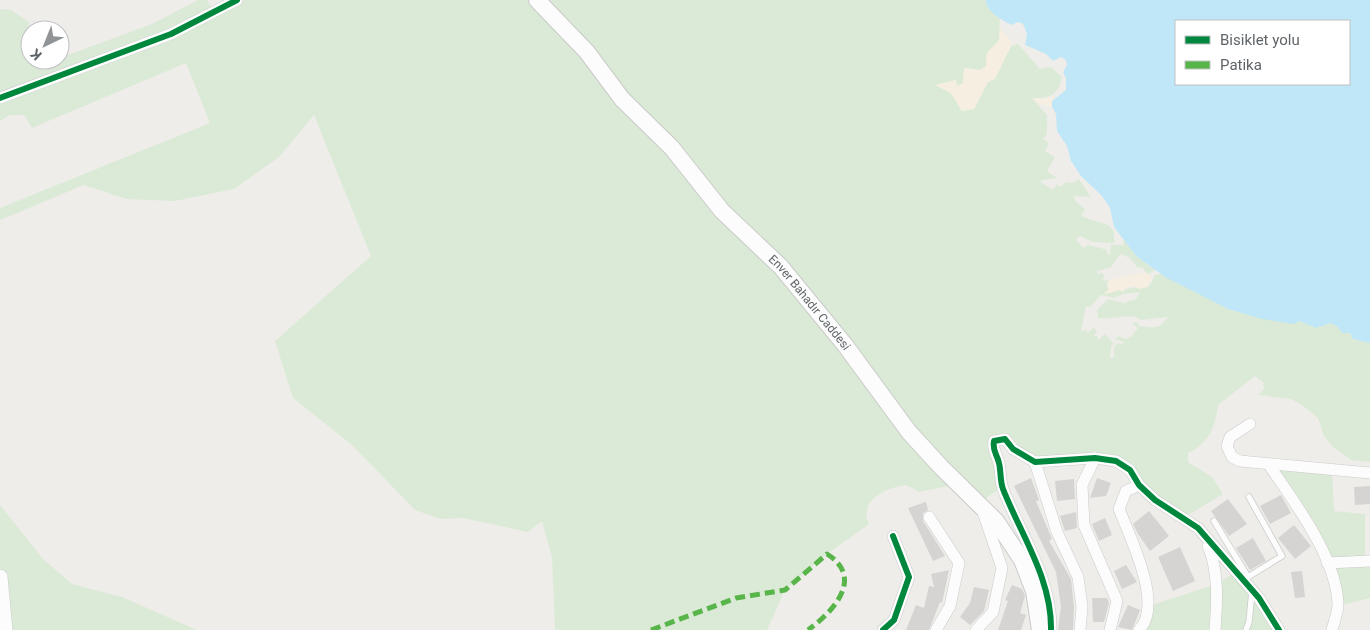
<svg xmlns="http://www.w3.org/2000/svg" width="1370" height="630" font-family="Roboto,sans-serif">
  <rect width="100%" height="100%" fill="#efedea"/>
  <g fill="#dbead6" fill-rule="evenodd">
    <path d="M 198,0 L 207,0 L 214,12 L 237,0 L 986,0 L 988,8 L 1000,18 L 999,40 L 987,53 L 986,66 L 980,70 L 965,68 L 963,83 L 957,86 L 955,80 L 936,85 L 951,93 L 962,111 L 974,109 L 988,82 L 995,79 L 1011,46 L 1018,44 L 1040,69 L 1051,67 L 1062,77 C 1058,96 1051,98 1032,98 L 1047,115 L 1047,134 L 1043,139 L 1049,143 L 1045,151 L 1055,157 L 1047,171 L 1057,178 L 1039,181 L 1053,190 L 1057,184 L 1060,187 L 1066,182 L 1073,183 L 1079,179 L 1091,197 L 1073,196 L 1076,202 L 1085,209 L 1081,216 L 1108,225 L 1114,231 L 1114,243 L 1093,242 L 1080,236 L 1076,239 L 1083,248 L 1088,245 L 1108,250 L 1106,253 L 1110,255 L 1111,245 L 1123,245 L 1124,240 L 1136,256 L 1155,270 L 1147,275 L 1143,268 L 1137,267 L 1130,258 L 1121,254 L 1110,268 L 1097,271 L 1098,275 L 1101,272 L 1104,275 L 1103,281 L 1109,280 L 1107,284 L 1109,290 L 1105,292 L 1150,285 L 1155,275 L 1161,274 L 1228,309 L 1297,322 L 1299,320 L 1318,327 L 1331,323 L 1338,327 L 1342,333 L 1350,333 L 1353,339 L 1370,343 L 1370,462 L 1351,460 L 1333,447 L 1324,436 L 1318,418 L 1302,405 L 1291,399 L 1258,395 L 1264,389 L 1263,382 L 1255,376 L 1218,405 C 1216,427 1208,444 1188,453 L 1188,462 L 1212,477 L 1223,494 L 1185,517 L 1116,461 L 1035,462 L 994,441 L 1002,487 L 979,503 L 958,484 L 919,492 L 906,485 C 886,488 858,500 869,524 L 827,554 L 785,590 L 767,630 L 555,630 L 552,558 L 542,521 L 528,532 L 463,518 L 440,519 L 415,510 L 352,445 L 293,398 L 275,341 L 371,256 L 314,115 L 279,157 L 234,189 L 175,201 L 126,199 L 84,185 L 0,220 L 0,208 L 210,123 L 186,63 L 32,128 L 24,115 L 10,115 L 0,121 L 0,9 L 11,10 L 29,22 L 30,60 L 36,60 L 38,66 L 60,60 L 60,58 L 152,24 ZM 1140,292 L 1136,299 L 1124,303 L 1108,299 L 1097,310 L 1098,318 C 1113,321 1130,311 1141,320 L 1168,317 C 1159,330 1154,328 1139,326 L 1137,322 L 1132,324 L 1138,328 L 1131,337 L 1125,339 L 1119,336 L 1115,339 L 1124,342 L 1121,345 L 1118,343 L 1114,347 L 1114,357 L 1110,358 L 1111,346 L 1114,344 L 1105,334 L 1098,340 L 1097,336 L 1093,336 L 1097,332 L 1094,327 L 1088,333 L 1086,330 L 1081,331 L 1086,306 L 1090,307 L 1101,295 L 1114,298 L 1123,294 Z"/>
    <polygon points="1269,465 1332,470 1334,511 1365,514 1365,561 1370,561 1370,598 1338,606 1334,579"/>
    <polygon points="0,505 43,559 72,584 122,597 197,630 0,630"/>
    <polygon points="1236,572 1279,630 1139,630 1149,606 1216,584"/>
  </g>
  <g fill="#f5eee1">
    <polygon points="1000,25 1002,31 1011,40 1011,46 995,79 988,82 974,109 962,111 951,93 935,85 956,80 957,86 963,83 964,68 980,70 986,66 987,53 999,40"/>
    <polygon points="1055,96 1052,101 1052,107 1039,103 1032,98 1044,99"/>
    <polygon points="1146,272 1152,278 1148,287 1139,289 1135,286 1128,287 1122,292 1120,290 1106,294 1104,293 1109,290 1107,284 1109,280"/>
  </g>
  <path fill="#c0e7f7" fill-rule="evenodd" d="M 986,0 L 1370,0 L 1370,343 L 1353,339 L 1350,333 L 1342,333 L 1338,327 L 1331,323 L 1316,328 L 1299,321 L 1294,324 L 1262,319 L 1228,309 L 1165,277 L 1136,256 L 1114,227 L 1110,208 L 1102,196 L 1081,176 L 1071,161 L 1067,146 L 1057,131 L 1056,114 L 1052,107 L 1052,101 L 1066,90 L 1066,78 L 1063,72 L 1067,65 L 1066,60 L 1061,57 L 1053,61 L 1046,54 L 1025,45 L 1027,34 L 1023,24 L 1018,22 L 1011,25 C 1001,19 986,12 986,0 ZM 1176,21 L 1349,21 L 1349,84 L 1176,84 Z"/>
  <g fill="#d5d4d3">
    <polygon points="1031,478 1039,500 1036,501 1052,539 1049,541 1071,579 1074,607 1073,630 1058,630 1061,607 1056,572 1014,486"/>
    <polygon points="1097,478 1111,483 1106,496 1090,498"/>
    <polygon points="1074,479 1075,499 1057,501 1055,481"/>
    <polygon points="1370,486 1370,504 1355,505 1354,487"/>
    <polygon points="1281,495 1291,513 1270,524 1260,506"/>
    <polygon points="1228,499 1247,524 1229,536 1211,511"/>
    <polygon points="926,502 928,510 923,513 923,521 945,556 933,561 908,508"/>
    <polygon points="1149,511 1169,536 1150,551 1138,534 1133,524"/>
    <polygon points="1076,512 1077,528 1065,531 1060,516"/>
    <polygon points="1105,518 1112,535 1099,541 1092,524"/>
    <polygon points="1294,525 1311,546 1295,559 1278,538"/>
    <polygon points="1253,538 1266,561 1250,570 1236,548"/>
    <polygon points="1180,547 1195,581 1173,591 1158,557"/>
    <polygon points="1126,565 1137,582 1122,589 1114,571"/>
    <polygon points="949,570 942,603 940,602 929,630 906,630 916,605 924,608 929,586 934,587 931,574"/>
    <polygon points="1302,571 1305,597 1295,598 1291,572"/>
    <polygon points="1012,585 1022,589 1025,596 1020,613 1026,615 1021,630 998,630 1008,601 1005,600"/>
    <polygon points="974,587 989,590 984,611 970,625 960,617 970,603"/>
    <polygon points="1092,598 1107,598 1109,603 1104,622 1093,622"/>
    <polygon points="1128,605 1140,610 1132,630 1118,627"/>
  </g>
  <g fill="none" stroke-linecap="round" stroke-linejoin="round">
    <g stroke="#cbcbca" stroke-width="7">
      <g id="service">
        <polyline points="1214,521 1248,577"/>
        <polyline points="1243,580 1282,556 1249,497"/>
        <polyline points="1246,630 1249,622 1252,591"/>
      </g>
    </g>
    <g stroke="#cbcbca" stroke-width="12">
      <g id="minor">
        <polyline points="0,98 171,34 237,0"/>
        <polyline points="1250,424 1230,437 1227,446 1232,457 1240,461 1370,473"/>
        <polyline points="1095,458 1082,485 1084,525 1117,601 1110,630"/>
        <polyline points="1035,462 1057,532 1078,577 1082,607 1080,630"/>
        <path d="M 1269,465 C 1295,503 1336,557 1338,604 C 1338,612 1334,622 1332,630"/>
        <polyline points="929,517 959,563 950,606 936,630"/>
        <path d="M 1208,546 C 1219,571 1217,603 1215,630"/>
        <polyline points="1327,563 1370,561"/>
        <polyline points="883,630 894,620 909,577 893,536"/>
        <polyline points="976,630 993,612 1002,568 982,509"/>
        <path d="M 1051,630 C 1052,579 1021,535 1003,489 C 1000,481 1001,471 999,463 C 997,454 992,451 994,441 L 1005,439 L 1013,449 L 1035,462 L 1095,458 L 1116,461 L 1130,470 L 1139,485 L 1155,500 L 1198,528 L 1259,598 L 1279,630"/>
        <path d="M 1139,630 C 1164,605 1130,537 1119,509 L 1126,491 L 1139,485"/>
      </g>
    </g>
    <g stroke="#cbcbca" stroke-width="16">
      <polyline id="tertiary" points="0,577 5,630"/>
    </g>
    <g stroke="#c9cac9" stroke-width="18">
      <g id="secondary">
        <path id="s1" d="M 537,0 L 587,52 L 622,99 L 672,148 L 722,211 L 781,267 L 845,345 L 909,432 L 941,467 L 996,521 L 1022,560 L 1034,591 L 1040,630"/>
      </g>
    </g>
    <use href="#service" stroke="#fdfcfc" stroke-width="5.5"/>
    <use href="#minor" stroke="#fdfcfc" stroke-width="11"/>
    <use href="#tertiary" stroke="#fdfcfc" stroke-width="15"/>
    <use href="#secondary" stroke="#fdfcfc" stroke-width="16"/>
    <path stroke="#58b549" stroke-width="5" stroke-dasharray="10 5" stroke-linecap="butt" d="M 651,630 L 736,598 L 785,590 L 827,554 C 865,578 833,612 808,630"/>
    <g stroke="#fff" stroke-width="9">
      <g id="cycleway">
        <polyline points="0,98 171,34 237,0"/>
        <polyline points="883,630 894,620 909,577 893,536"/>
        <path d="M 1051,630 C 1052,579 1021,535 1003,489 C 1000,481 1001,471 999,463 C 997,454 992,451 994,441 L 1005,439 L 1013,449 L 1035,462 L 1095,458 L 1116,461 L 1130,470 L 1139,485 L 1155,500 L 1198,528 L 1259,598 L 1279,630"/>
      </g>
    </g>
    <use href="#cycleway" stroke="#00873e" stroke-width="6"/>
  </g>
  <g text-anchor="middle" stroke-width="4" stroke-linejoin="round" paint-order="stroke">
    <g font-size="12" fill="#5f6468" stroke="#fff">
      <text dy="4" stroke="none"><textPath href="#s1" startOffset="408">Enver Bahadır Caddesi</textPath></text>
    </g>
  </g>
  <rect x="1175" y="20" width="175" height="65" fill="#ffffff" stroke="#bfc1c3"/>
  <rect x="1185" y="36" width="25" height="8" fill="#00873e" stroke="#bfc1c3"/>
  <text x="1220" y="45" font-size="15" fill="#5f6468">Bisiklet yolu</text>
  <rect x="1185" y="61" width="25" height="8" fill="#58b549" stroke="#bfc1c3"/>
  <text x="1220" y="70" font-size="15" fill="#5f6468">Patika</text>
  <g transform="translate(45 45) rotate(223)"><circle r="24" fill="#ffffff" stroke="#bfc1c3"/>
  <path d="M0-4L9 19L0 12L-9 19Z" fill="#919496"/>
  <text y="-8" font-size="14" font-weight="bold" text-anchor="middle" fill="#5f6468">K</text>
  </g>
</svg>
